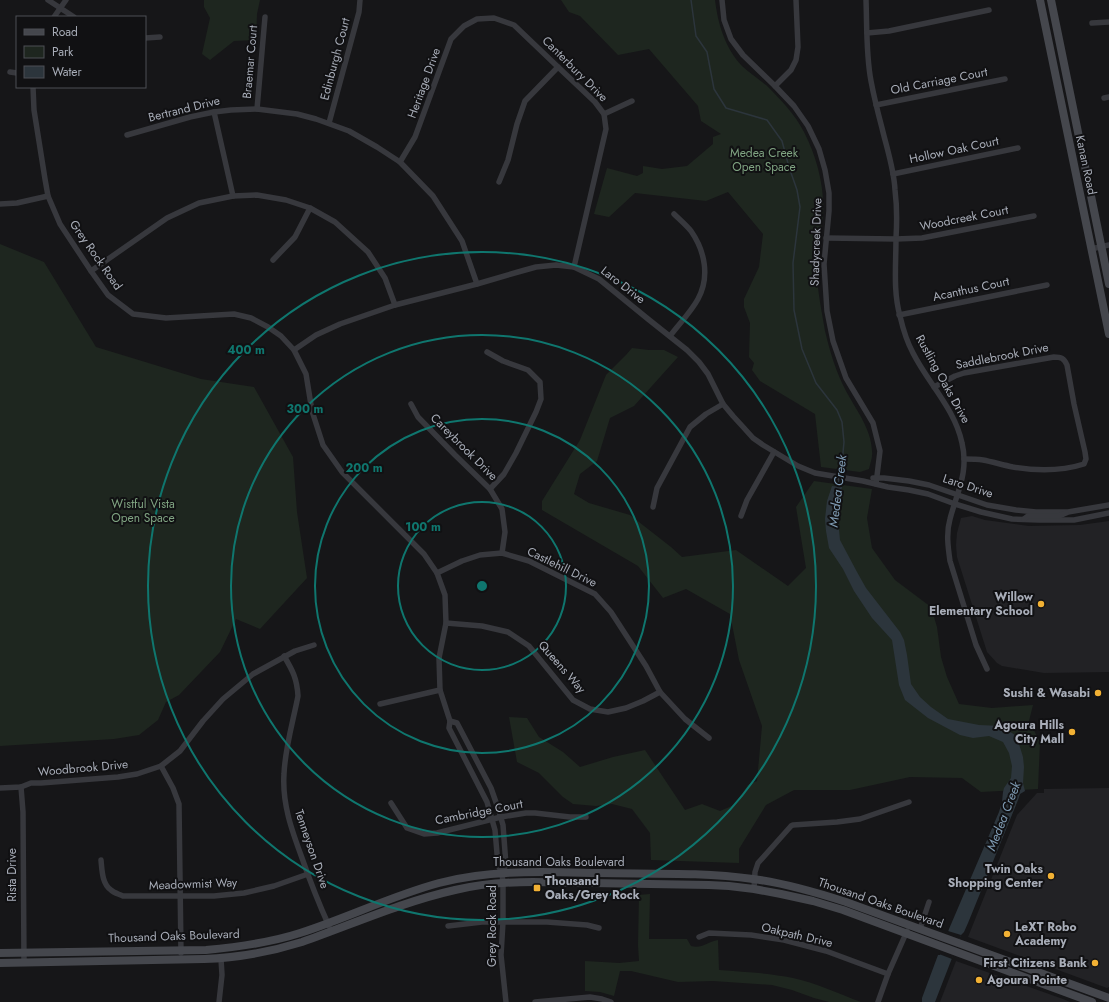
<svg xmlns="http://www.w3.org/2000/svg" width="1109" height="1002" font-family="Jost,sans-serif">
  <rect width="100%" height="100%" fill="#161618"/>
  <g fill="#222225">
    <polygon points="972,516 985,520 1029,526 1080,525 1109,521 1109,672 1044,673 1002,666 997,663 987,652 957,557 956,545 957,533 961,518"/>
    <polygon points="1109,788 1109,987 1107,988 968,937 1017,815 1037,793 1044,793 1044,789"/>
    <polygon points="956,961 1063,999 1070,1002 940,1002"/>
  </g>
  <g fill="#1e261f">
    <polygon points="204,0 260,0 257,14 256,40 234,41 210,60 202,54 210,18 204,7"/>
    <path d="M 561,0 L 715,0 C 718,24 725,48 742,66 C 750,73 758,79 766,85 C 780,99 795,114 804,132 C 817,157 825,188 823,216 C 821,235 817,253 817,271 C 817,290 822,312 825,331 C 830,352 836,372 846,391 C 856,410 871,428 872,451 C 873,457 870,464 869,469 L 860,472 L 821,467 L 815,414 L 760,381 L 752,370 L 754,363 L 749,357 L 750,323 L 744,307 L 744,299 L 759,267 L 763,234 L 728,192 L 706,201 L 635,193 L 609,217 L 594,214 L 607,168 L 637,176 L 643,173 L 643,166 L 662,169 L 687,166 L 713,144 L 713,137 L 721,134 L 701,121 L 698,106 L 649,49 L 618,55 L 580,16 L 569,12 Z"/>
    <polygon points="0,244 44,262 96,347 201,379 254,387 293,457 297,512 307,578 260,629 236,619 220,652 179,695 166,702 158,720 139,735 114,739 0,746"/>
    <polygon points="632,348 649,350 664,350 678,357 634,406 610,418 597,461 580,474 574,494 589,503 630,515 671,547 682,557 736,550 788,586 806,568 796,507 814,481 872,489 867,518 872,548 895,580 931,607 937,627 941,657 947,677 959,704 992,708 1033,705 1029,721 1040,742 1038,789 981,792 962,778 910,777 850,790 794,790 766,805 739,849 739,863 651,860 650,833 632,809 612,804 596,806 573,804 563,797 539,773 517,762 509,717 527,718 539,737 563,752 580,767 613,757 645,750 685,810 702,804 720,811 734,805 748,785 757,781 762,726 739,660 730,614 686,589 663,598 638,566 542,510 542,501 580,440 606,375 626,355"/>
    <path d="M 650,894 L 649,939 L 687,939 L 691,946 C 702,949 707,942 718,940 L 719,970 C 744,972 769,973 793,978 C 817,983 839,994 861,1002 L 829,1002 L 814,998 L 792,990 L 772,985 L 713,981 L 678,982 L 631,971 L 620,971 L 614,996 L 600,992 L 585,991 L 585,961 L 619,963 L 639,961 L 638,945 L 639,895 Z"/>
  </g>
  <polygon fill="#2c353c" points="832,486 842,487 837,510 840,540 857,572 866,588 900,632 904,640 907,655 911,684 920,697 931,707 948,719 979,725 1001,726 1015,735 1019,744 1023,757 1024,767 1023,783 1025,791 1020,794 1018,800 968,923 964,932 961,935 935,1002 922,1002 922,998 938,955 940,955 949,929 999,812 1002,802 1003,792 1004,788 1011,778 1012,766 1009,753 1003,742 989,736 973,738 960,735 928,718 905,700 899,685 892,640 872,618 854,591 843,569 829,548 826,531 825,519 827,501"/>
  <polygon fill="#161618" points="948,931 961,935 952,959 939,954"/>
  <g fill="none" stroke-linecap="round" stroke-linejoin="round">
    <g stroke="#2c353c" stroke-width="1.5">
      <polyline points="691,0 696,36 707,52 714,89 726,108 767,120 782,141 789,167 797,190 800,207 793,263 794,310 802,349 816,383 837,410 842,422 844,442 842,463 840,476"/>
      <polyline points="837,487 839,479"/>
    </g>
    <g stroke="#37383d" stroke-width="5.5">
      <polyline points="48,0 74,17"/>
      <polyline points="722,0 724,20 731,39 743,55 775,86 794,106 808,126 819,149 825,170 829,193 829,211 824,264 827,311 833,341 846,378 873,423 880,451 876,484"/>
      <path d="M 866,0 C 867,27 866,55 871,81 C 874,97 878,113 882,128 C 887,149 894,169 895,190 C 897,206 897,222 896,238 C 896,265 893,291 900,316 C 903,329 907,342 913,353 C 928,383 955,409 962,443 C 969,472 957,492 950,519 C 946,533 948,547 950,561 L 976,645 L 987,669"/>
      <polyline points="54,17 66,0"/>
      <polyline points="1092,23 1109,22"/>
      <polyline points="867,33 889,31 989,10"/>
      <polyline points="145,38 160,37"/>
      <polyline points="10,72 17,73"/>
      <polyline points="775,86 791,70 796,60 798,47 796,0"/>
      <polyline points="33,87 34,110 45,179 48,196 60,224 91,271 108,295 133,314 166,318 234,314 251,318 268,327 281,336 294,350 306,374 312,411 323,445 342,472 424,554 437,573 445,595 446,623 439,658 440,690 450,721 449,728 487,802 495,830 498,865 502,873 503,883 503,922 501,955 506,1002"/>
      <polyline points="1104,98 1109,97"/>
      <polyline points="876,105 1005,79"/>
      <polyline points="257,109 265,17"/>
      <polyline points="214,112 233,196"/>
      <polyline points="604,114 632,101"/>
      <polyline points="329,123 359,12 360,0"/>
      <polyline points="127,135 190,117 214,112 231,110 257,109 297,114 316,119 349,131 377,147 400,162 433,196 462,241 477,284"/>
      <polyline points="400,162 415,137 451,39 464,26 477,19 494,18 514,25 558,67 595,102 604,114 606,129 574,267"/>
      <polyline points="893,174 1018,148"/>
      <polyline points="499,182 508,160 517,124 525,101 558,67"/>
      <polyline points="0,204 17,203 48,196"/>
      <polyline points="826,238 896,239 922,238 1034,216"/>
      <polyline points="1091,249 1109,245"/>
      <polyline points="273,260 295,237 310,208"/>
      <polyline points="91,271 167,218 199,203 233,196 257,195 286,200 310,208 335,222 368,252 385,278 395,305"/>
      <polyline points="899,315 1047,285"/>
      <path d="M 670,336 C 679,324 691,312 698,299 C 710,277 705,251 691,231 C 686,225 679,219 674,214"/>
      <polyline points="294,350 316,335 340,324 395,305 477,284 518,272 536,267 556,265 574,267 599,279 648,319 687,350 699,362 708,374 723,404 733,416 744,428 753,438 763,445 798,466 815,473 863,481 888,487 909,490 928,494 955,504 981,512 1012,519 1039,520 1074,520 1109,513"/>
      <polyline points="487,352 503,361 528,370 540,382 541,399 536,412 516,453 504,474 490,489"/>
      <path d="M 934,387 L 955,376 L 964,373 L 1054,357 C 1061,357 1064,358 1067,365 L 1074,404 L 1085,452 L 1086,459 L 1084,464 C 1062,471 1036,471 1013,467 C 1003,465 993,462 983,460 C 977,459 971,459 964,459"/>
      <polyline points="411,404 418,417 455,455 490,489 502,509 505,532 502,553"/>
      <polyline points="873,478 884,478 909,481 929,485 987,505 1016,510 1036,512 1068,512 1109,505"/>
      <polyline points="653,507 657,488 690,427 706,414 723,404"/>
      <polyline points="741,516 747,500 774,452"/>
      <polyline points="1024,519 1028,516 1059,516 1066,513"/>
      <polyline points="437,573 462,561 480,555 502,553 529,561 595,594 611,612 646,666 660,692 685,719 709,738"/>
      <polyline points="446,623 482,626 508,632 529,646 573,700 590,709 608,712 626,708 643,701 660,692"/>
      <path d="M 284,656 C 293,671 297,679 298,696 C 293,722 285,748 284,774 C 282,804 292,831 302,858 C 310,881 319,904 329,926"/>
      <polyline points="380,704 440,690"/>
      <polyline points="450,721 457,723 491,788 498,808 503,825 506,865 502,873"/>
      <polyline points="161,766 173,788 179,804 181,953"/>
      <polyline points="21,787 23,812 24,963"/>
      <polyline points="0,788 21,787 31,783 41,783 118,777 137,774 161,766 180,751 203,721 223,699 253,674 295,651 314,645"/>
      <polyline points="391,803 407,828 424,834 437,833 501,817 526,813 535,813 570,817 586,817"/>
      <path d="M 101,860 C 102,870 102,884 111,890 C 114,893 119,894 123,896 L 214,896 L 244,893 L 274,886 L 308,874"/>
      <polyline points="754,889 755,872 758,863 791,826 793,825 837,822 860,819 909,802"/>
      <polyline points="448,926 482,922 547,922 587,925 599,928"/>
      <polyline points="920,929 929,902"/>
      <polyline points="699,937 709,933 751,935 784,940 826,951 888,974"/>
      <polyline points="219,1002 222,975 221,959"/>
      <polyline points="535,1002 590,997 602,999 611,1002"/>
      <polyline points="878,1002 888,974 907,931"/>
    </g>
    <g stroke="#45474d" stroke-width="8">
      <polyline points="1040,0 1109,334"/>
      <polyline points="1051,0 1109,284"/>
      <path d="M 0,953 L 206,950 C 238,947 269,943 300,933 C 347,918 391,896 439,883 C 492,869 545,872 599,873 C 650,874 702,872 753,879 C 785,883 815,892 846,902 L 1109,998"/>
      <path d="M 0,963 L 204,959 C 237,958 270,952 302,942 C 353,924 402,902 455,890 C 480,884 507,882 533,882 L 709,885 L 729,886 L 754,889 L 781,894 L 813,901 L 843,910 L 1092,1002"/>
    </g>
  </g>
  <g fill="none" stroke="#0f766e" stroke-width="2">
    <circle cx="482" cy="586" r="84"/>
    <circle cx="482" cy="586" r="167"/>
    <circle cx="482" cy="586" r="251"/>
    <circle cx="482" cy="586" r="334"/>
  </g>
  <g fill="#f2b134" stroke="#111113" stroke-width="1.5">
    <circle cx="1041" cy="604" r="4"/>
    <circle cx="1098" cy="693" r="4"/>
    <circle cx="1072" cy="732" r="4"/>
    <circle cx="1051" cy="876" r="4"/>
    <rect x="533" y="884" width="8" height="8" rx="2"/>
    <circle cx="1007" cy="934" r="4"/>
    <circle cx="1095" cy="963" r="4"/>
    <circle cx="979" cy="980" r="4"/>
  </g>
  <g text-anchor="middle" stroke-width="4" stroke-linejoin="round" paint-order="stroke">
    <g font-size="12" fill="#a8adb8" stroke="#111113">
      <text transform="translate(335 59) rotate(-75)" y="4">Edinburgh Court</text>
      <text transform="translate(250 62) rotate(-85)" y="4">Braemar Court</text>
      <text transform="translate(575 69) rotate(45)" y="4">Canterbury Drive</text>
      <text transform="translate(939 81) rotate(-11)" y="4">Old Carriage Court</text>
      <text transform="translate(424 83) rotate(-70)" y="4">Heritage Drive</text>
      <text transform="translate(184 109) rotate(-14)" y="4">Bertrand Drive</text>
      <text transform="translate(954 150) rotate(-12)" y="4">Hollow Oak Court</text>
      <text transform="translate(1086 165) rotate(78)" y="4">Kanan Road</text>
      <text transform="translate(964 218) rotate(-11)" y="4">Woodcreek Court</text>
      <text transform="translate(816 242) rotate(-88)" y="4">Shadycreek Drive</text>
      <text transform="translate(96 255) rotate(55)" y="4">Grey Rock Road</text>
      <text transform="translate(623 285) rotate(38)" y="4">Laro Drive</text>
      <text transform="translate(971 289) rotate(-12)" y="4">Acanthus Court</text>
      <text transform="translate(1002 356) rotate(-11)" y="4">Saddlebrook Drive</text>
      <text transform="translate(943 379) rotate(61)" y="4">Rustling Oaks Drive</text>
      <text transform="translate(464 447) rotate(45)" y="4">Careybrook Drive</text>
      <text transform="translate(968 486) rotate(18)" y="4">Laro Drive</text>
      <text transform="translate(562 567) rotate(26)" y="4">Castlehill Drive</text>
      <text transform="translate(562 667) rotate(49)" y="4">Queens Way</text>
      <text transform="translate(83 768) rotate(-5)" y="4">Woodbrook Drive</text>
      <text transform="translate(479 812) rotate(-11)" y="4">Cambridge Court</text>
      <text transform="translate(312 849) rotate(71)" y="4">Tenneyson Drive</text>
      <text x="559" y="866">Thousand Oaks Boulevard</text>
      <text transform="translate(12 875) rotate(-90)" y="4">Rista Drive</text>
      <text transform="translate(193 884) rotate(-2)" y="4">Meadowmist Way</text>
      <text transform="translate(881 903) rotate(19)" y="4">Thousand Oaks Boulevard</text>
      <text transform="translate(492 926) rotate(-90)" y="4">Grey Rock Road</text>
      <text transform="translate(797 935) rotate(13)" y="4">Oakpath Drive</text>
      <text transform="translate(174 936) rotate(-2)" y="4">Thousand Oaks Boulevard</text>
    </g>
    <g font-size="12" fill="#7fa381" stroke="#111113">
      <text x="764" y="157">Medea Creek<tspan x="764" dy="14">Open Space</tspan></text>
      <text x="143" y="508">Wistful Vista<tspan x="143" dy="14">Open Space</tspan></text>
    </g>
    <g font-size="12" font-weight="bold" fill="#a8adb8" stroke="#111113" text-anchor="end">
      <text x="1033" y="601">Willow<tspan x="1033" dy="14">Elementary School</tspan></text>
      <text x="1090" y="697">Sushi &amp; Wasabi</text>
      <text x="1064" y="729">Agoura Hills<tspan x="1064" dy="14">City Mall</tspan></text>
      <text x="1043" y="873">Twin Oaks<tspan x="1043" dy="14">Shopping Center</tspan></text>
      <text x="545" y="885" text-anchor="start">Thousand<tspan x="545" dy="14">Oaks/Grey Rock</tspan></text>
      <text x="1015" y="931" text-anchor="start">LeXT Robo<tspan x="1015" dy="14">Academy</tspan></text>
      <text x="1087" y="967">First Citizens Bank</text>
      <text x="987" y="984" text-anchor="start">Agoura Pointe</text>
    </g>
    <g font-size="13" font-style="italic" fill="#7f9bb3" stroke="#111113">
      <text transform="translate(837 491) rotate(-83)" y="5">Medea Creek</text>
      <text transform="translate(1003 816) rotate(-69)" y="5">Medea Creek</text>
    </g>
  </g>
  <circle cx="482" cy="586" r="6" fill="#0f766e" stroke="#111113" stroke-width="2"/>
  <g font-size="12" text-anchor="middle" font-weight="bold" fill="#0f766e" stroke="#111113" stroke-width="4" stroke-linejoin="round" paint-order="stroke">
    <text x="246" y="354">400 m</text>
    <text x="305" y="413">300 m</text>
    <text x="364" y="472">200 m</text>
    <text x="423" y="531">100 m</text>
  </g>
  <rect x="16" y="16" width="130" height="72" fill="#111113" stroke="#4d4f55"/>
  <rect x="24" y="29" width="20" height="6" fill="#45474d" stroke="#4d4f55"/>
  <text x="52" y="36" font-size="12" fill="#a8adb8">Road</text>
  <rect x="24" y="46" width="20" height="12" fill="#1e261f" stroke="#4d4f55"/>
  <text x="52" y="56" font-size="12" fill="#a8adb8">Park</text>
  <rect x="24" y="66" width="20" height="12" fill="#2c353c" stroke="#4d4f55"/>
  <text x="52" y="76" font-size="12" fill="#a8adb8">Water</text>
</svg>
